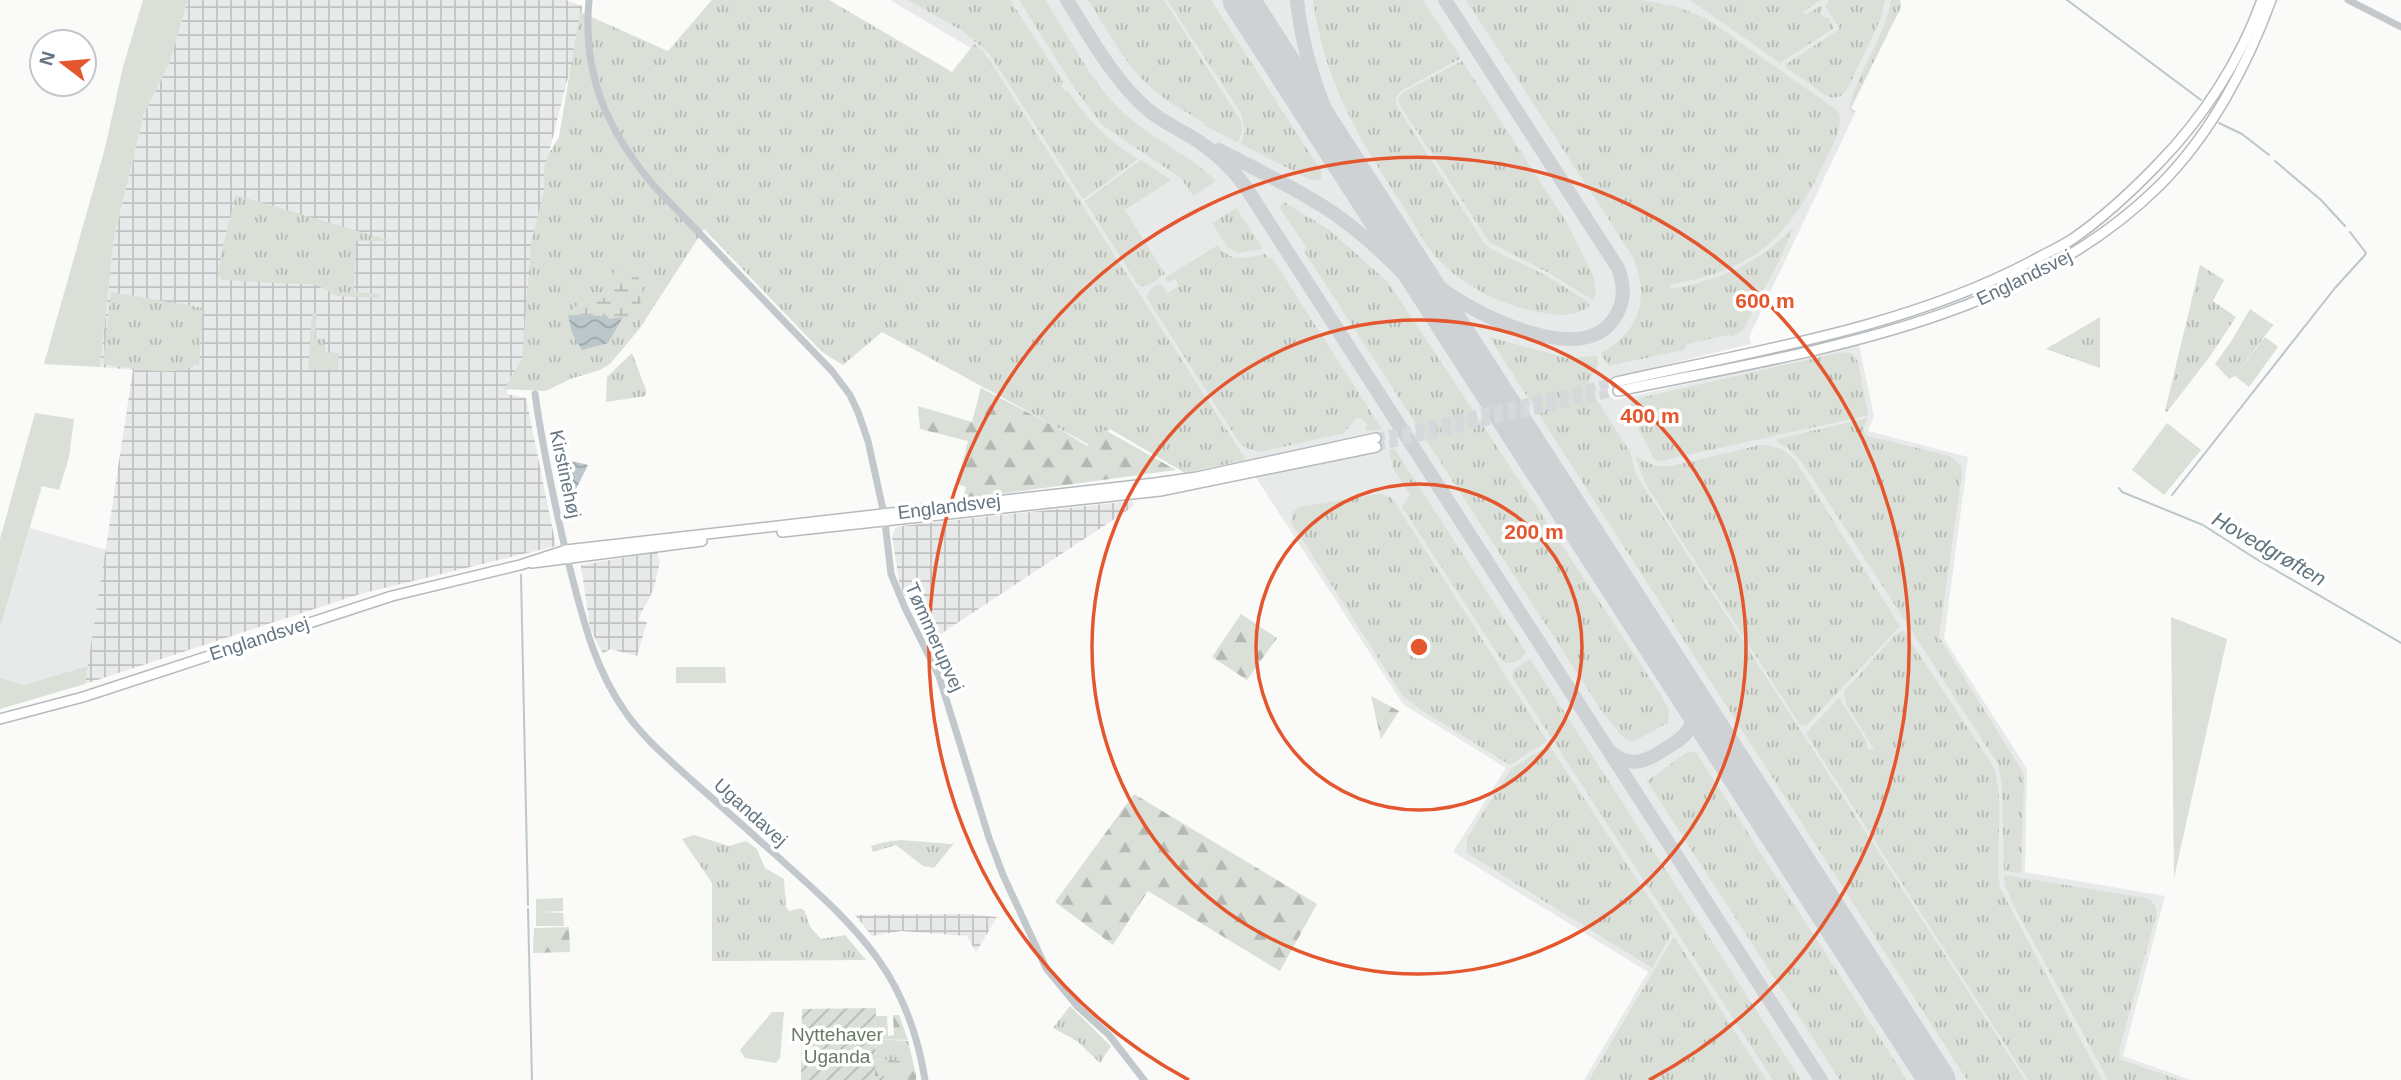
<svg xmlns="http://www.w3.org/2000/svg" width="2401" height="1080" font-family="Helvetica,sans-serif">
  <defs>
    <pattern id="industrial-grid" width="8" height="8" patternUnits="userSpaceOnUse" patternTransform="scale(1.75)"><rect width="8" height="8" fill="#e8e9e9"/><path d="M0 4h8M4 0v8" fill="none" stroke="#c0c1c2"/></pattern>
    <pattern id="grass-tufts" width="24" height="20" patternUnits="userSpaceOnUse" patternTransform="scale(1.75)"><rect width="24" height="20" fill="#dadfd7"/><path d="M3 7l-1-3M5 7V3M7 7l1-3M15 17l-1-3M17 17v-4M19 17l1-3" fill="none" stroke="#b4b9b4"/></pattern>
    <pattern id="forest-firs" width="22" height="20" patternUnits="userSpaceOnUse" patternTransform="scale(1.75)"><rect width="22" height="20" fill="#dadfd7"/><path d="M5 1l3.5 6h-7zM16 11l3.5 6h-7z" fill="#b4b9b4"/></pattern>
    <pattern id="wetland-marsh" width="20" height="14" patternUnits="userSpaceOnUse" patternTransform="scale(1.75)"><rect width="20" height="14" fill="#dadfd7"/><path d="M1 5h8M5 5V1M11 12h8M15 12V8" fill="none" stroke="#b4b9b4"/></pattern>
    <pattern id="garden-furrows" width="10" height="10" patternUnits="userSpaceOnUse" patternTransform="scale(1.75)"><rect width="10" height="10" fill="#dadfd7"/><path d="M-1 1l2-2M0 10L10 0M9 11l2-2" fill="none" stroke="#b4b9b4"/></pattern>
    <pattern id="water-waves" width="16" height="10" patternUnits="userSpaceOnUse" patternTransform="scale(1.75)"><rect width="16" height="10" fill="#bbc7cb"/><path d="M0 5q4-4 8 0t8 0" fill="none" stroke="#9ca6aa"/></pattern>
  </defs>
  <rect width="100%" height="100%" fill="#fafaf8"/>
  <g fill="#e8e9e9">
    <polygon points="890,0 1900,0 1901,7 1851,108 1856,111 1749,337 1751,344 1611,378 1606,392 1615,400 1859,345 1874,416 1868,431 1968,457 1944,639 2027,769 2025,872 2165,896 2123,1056 2191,1080 1584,1080 1648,972 1453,852 1506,768 1403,704 981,54"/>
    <polygon points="30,528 106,550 88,666 23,685 0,678 0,628"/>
  </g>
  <g fill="url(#industrial-grid)">
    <polygon points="188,0 566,0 582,6 581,26 548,156 546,193 523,359 508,381 507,394 526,398 556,546 360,594 85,684 133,370 100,367 114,238 144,114 169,64"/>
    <polygon points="1132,501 1134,506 930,641 900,587 892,536 895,528 901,526"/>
    <polygon points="657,552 660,562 654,588 638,620 647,622 637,656 610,649 603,654 590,628 581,565"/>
    <polygon points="967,914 997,917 976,952 967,936 901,931 872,936 855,915"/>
  </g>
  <g fill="url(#grass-tufts)">
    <polygon points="712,0 829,0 952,72 974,44 984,52 1246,460 1185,473 1110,429 1093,447 882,332 843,365 822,352 704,229 640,328 610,364 600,370 570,379 546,391 504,389 522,359 531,244 544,191 544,169 548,155 559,137 580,12 668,51"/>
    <path d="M 908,0 L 1010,0 L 1063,82 L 1061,86 L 1065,91 L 1068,91 C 1088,120 1108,141 1138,159 L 1083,199 L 989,53 L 961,30 Z"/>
    <path d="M 1019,0 L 1045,0 C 1070,38 1091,83 1125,114 C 1153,140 1189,154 1216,181 L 1193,196 L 1181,178 L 1102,125 L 1075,89 Z"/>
    <path d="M 1088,0 L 1164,0 L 1241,121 L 1242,132 L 1238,143 L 1204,125 L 1204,123 C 1185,111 1166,101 1149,86 C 1124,63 1107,29 1088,0 Z"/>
    <polygon points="1167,0 1211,0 1321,171 1321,179 1313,180 1307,178 1241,144 1245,130 1241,113"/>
    <path d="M 1313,0 L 1423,0 L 1461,58 L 1401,91 L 1396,97 L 1396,105 L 1485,244 L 1491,249 L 1545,275 L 1587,301 L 1590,305 C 1575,319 1553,315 1534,311 C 1500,304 1461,285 1437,258 C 1423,243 1413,221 1402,204 C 1357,136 1325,82 1313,0 Z"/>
    <path d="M 1466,0 L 1642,0 L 1678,7 L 1707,19 L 1838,111 C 1845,125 1832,147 1825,161 C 1799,214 1777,252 1717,273 C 1702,278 1686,281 1670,285 L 1671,289 C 1720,280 1759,264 1793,227 L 1780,259 L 1743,330 L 1732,337 L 1729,335 L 1687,344 L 1684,350 L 1608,366 L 1601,353 C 1640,332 1650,298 1633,257 Z"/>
    <polygon points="1690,0 1821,0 1803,12 1806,15 1820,6 1823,7 1821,13 1824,17 1829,18 1834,28 1780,63"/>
    <path d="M 1829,0 L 1885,0 L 1881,18 L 1848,88 C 1843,96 1837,100 1827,96 L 1785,67 L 1786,64 L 1840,29 L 1825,6 Z"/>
    <path d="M 1891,0 L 1900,0 L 1901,7 L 1851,108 L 1855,111 L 1853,113 L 1849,110 C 1857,71 1885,39 1891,0 Z"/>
    <polygon points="1462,61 1567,223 1593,275 1596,291 1593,300 1547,272 1489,242 1400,105 1398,99 1402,93"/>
    <path d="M 1141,160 L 1171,180 L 1125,210 L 1165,274 C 1157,279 1149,289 1138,285 L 1085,201 Z"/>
    <polygon points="236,195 391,241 356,241 354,292 379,294 379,298 338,296 316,285 222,280 218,275 222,249"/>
    <polygon points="1284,202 1328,229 1388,282 1661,695 1669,711 1668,723 1632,742 1622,736 1601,710 1304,251 1307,248 1279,207"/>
    <polygon points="1236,208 1263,249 1239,253 1228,248 1212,223"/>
    <path d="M 1218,245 C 1229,263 1247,258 1266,254 L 1269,259 L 1272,258 L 1382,429 L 1365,431 L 1367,424 L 1361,418 L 1356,418 L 1344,433 L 1260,452 L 1246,448 L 1239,442 L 1147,298 C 1147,291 1153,286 1160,284 L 1168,293 L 1179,286 L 1175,279 L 1167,282 L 1165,278 Z"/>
    <polygon points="2200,265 2224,280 2213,301 2236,317 2208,359 2167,412 2165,411"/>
    <path d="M 111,292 L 203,308 L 199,365 L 195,365 C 177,378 125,367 103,364 Z"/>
    <polygon points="2250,309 2273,325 2235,376 2229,379 2215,364 2232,340"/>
    <polygon points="312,313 317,313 315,338 325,339 325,352 339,353 338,370 308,369"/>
    <polygon points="2100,317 2100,368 2046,349"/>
    <path d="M 1489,337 L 1567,358 L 1597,356 C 1601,373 1589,371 1588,386 L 1630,452 L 1635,473 L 2025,1080 L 1967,1080 Z"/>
    <polygon points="1842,352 1852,354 1858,362 1868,415 1660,461 1654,459 1630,412 1631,403 1640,398"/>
    <polygon points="632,353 646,390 646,396 606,402 607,377"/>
    <path d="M 1868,418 L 1863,429 L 1867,436 L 1950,456 L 1961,466 L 1962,473 L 1939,637 L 2022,771 L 2024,779 L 2021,873 L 2004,871 L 2002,785 L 1998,764 L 1810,474 C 1800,460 1793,449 1777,442 L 1777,439 Z"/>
    <path d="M 1760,445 C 1776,445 1786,450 1796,462 L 1900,626 L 1806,726 L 1800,725 L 1646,485 L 1635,456 L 1655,466 L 1672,466 Z"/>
    <path d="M 1394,448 L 1526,652 C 1522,661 1512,665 1503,662 L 1402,507 L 1410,495 L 1393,468 L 1389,450 Z"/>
    <polygon points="1380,494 1392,498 1547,741 1510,765 1421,710 1402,695 1291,522 1293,512 1299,507"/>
    <path d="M 1903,630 L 1993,766 C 2006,802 1994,850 2000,888 L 2102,1080 L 2028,1080 L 1807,735 L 1807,732 L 1839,698 L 1866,740 L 1868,749 L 1874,749 L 1846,704 L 1844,692 L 1896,634 Z"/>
    <polygon points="1530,659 1801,1080 1773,1080 1512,677 1514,669"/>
    <polygon points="1549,745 1672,933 1652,968 1467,853 1467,838 1511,769"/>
    <polygon points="1695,751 1907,1080 1840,1080 1647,781 1686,753"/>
    <path d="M 694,835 L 729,846 L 746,841 L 757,849 L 765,868 L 784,879 L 786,907 L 789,911 C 808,906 803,909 809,924 C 811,929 818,935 821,939 L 845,935 L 866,960 L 712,961 L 712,883 L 682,839 Z"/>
    <polygon points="901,840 951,844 955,842 934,868 923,866 896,845 873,852 871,846 885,842"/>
    <path d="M 2004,875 L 2147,898 C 2155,903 2157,907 2156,916 L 2120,1047 L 2119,1059 L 2180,1080 L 2108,1080 L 2014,906 L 2005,885 Z"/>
    <polygon points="1673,938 1675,938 1766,1080 1589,1080"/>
    <polygon points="1070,1006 1111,1046 1100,1063 1077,1041 1053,1028"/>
    <polygon points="876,1039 908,1041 916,1075 904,1061 875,1059"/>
  </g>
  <g fill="url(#forest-firs)">
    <polygon points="981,388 1058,428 1087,446 1105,430 1176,470 963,499 966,487 957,484 968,441 920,429 918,406 972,422"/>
    <polygon points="1241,614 1277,638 1247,680 1212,657"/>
    <polygon points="1371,696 1399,711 1381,739"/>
    <polygon points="1134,794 1317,904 1280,971 1148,891 1113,945 1055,902"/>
    <polygon points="569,927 570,952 533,953 534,928"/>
    <polygon points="893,1015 899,1015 908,1040 876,1039 876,1016 887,1016 888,1036 894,1035"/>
    <polygon points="875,1059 904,1061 916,1075 916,1080 884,1080 884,1076 875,1076"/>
  </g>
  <path fill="url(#wetland-marsh)" d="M 615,268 L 626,268 L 638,276 C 648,299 641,303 629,319 L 623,317 L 609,319 L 603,316 L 568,315 C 576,306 583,295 596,302 C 614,296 610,283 615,268 Z"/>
  <g fill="#dadfd7">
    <polygon points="143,0 188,0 169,64 144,114 114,238 100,367 44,364 105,148 123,67"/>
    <polygon points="2265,337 2278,347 2249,387 2235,376"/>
    <polygon points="35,413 74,419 69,457 59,490 42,486 0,628 0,539"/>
    <polygon points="2167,423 2201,450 2164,495 2132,470"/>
    <polygon points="2171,617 2227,639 2174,878"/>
    <polygon points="88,666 85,684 0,709 0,678 23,685"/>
    <polygon points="676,667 725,667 726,683 676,683"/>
    <polygon points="563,898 563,911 542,912 563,913 564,926 536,926 536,899"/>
    <polygon points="772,1012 784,1012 780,1058 776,1063 745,1058 740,1050"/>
  </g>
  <polygon fill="url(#garden-furrows)" points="876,1008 875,1076 884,1076 884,1080 801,1080 802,1009"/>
  <g fill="url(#water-waves)">
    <polygon points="604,313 609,319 623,317 608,343 582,350 572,333 568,315 602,316"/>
    <polygon points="560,453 568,460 588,465 570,501 566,499 556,454"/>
  </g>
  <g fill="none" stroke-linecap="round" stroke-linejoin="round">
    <g stroke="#bbc7cb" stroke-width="2">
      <polyline points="2067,0 2201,100"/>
      <polyline points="2219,123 2242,134 2269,155"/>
      <polyline points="2275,161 2321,200 2345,226"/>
      <polyline points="2119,488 2122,492 2203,525 2253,557 2401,643"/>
      <polyline points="2172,495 2335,288 2365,255 2366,253 2350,232"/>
      <polyline points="521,575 528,905"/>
      <polyline points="528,909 532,1080"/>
    </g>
    <g stroke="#ced2d4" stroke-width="14">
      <path d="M 1067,0 C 1091,38 1113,79 1147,109 C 1162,122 1181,130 1198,141 C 1216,153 1232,168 1245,186 L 1821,1080"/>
      <path d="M 1297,0 C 1304,69 1332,133 1366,193"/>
      <path d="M 1219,150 C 1257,170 1296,188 1332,212 C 1381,246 1421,289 1457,336"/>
      <path d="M 1394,237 C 1410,257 1425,277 1446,292 C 1481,317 1581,366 1613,320 C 1625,304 1625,286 1618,268 L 1445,0"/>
      <path d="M 1611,752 C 1630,769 1647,761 1665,749 C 1675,743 1685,737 1690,727 C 1694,718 1693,709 1692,700"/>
    </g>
    <polyline stroke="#ced2d4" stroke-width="37" points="1241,0 1937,1080"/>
    <g stroke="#d5d9db" stroke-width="9" stroke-dasharray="9 4.5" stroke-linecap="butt">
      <polyline points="1376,438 1616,382"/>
      <polyline points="1376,447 1618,391"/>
    </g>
    <g stroke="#b5babe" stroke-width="12">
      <g id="major">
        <path d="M 1616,382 C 1754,351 1906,328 2032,261 C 2046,253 2061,247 2074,238 C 2104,217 2132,191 2158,164 C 2203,118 2240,61 2262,0"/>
        <path d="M 1618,391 C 1804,352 2019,325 2160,185 C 2210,135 2247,66 2271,0"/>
        <polyline points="782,532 1160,491 1376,447"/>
        <polyline points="532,563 702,541"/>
        <polyline points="0,719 83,697 392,596 520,565 566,550 1155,483 1197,477 1376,438"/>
      </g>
    </g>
    <g stroke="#c3c8cc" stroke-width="7">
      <path d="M 589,0 C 582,75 607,130 654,186 L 832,371 L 850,395 L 858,412 L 868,441 L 884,514 L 891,574 L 905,608 L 939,676 L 989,838 L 1003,875 L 1046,968 L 1078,1007 L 1109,1035 L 1144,1080"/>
      <polyline points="2348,0 2401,27"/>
      <path d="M 535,394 C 543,450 555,506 568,561 C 582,615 593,667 626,713 C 646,741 672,762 697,785 C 728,812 758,839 788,866 C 862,932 909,978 925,1080"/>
    </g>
    <use href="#major" stroke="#fff" stroke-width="9"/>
  </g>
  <g fill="none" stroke="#e4572e" stroke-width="3.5">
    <circle cx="1419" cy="647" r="163"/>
    <circle cx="1419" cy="647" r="327"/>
    <path d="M1189 1080A490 490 0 1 1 1649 1080"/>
  </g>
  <g text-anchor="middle" stroke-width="7" stroke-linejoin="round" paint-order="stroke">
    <g font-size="19" fill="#657683" stroke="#fff">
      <text transform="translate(2024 277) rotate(-26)" y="7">Englandsvej</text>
      <text transform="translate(566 474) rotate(78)" y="7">Kirstinehøj</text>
      <text transform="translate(949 506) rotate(-7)" y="7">Englandsvej</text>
      <text transform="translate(935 637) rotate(66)" y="7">Tømmerupvej</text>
      <text transform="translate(259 638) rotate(-18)" y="7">Englandsvej</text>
      <text transform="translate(751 812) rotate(42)" y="7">Ugandavej</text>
    </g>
    <g font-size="19" fill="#687a64" stroke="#fff">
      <text x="837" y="1041">Nyttehaver<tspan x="837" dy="22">Uganda</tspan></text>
    </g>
    <g font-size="21" font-style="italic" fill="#60757c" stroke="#fff">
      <text transform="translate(2269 549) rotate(30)" y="7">Hovedgrøften</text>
    </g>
  </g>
  <circle cx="1419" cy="647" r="10" fill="#e4572e" stroke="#fff" stroke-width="3.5"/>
  <g font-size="21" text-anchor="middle" font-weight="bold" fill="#e4572e" stroke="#fff" stroke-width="7" stroke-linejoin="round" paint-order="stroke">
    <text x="1765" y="308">600 m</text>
    <text x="1650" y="423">400 m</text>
    <text x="1534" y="539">200 m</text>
  </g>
  <g transform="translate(63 63) rotate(286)"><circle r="33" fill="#ffffff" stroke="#c1c8cd" stroke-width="2"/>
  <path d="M0-5L12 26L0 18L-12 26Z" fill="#e4572e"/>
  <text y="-10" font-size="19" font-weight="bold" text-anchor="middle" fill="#657683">N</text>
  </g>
</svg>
